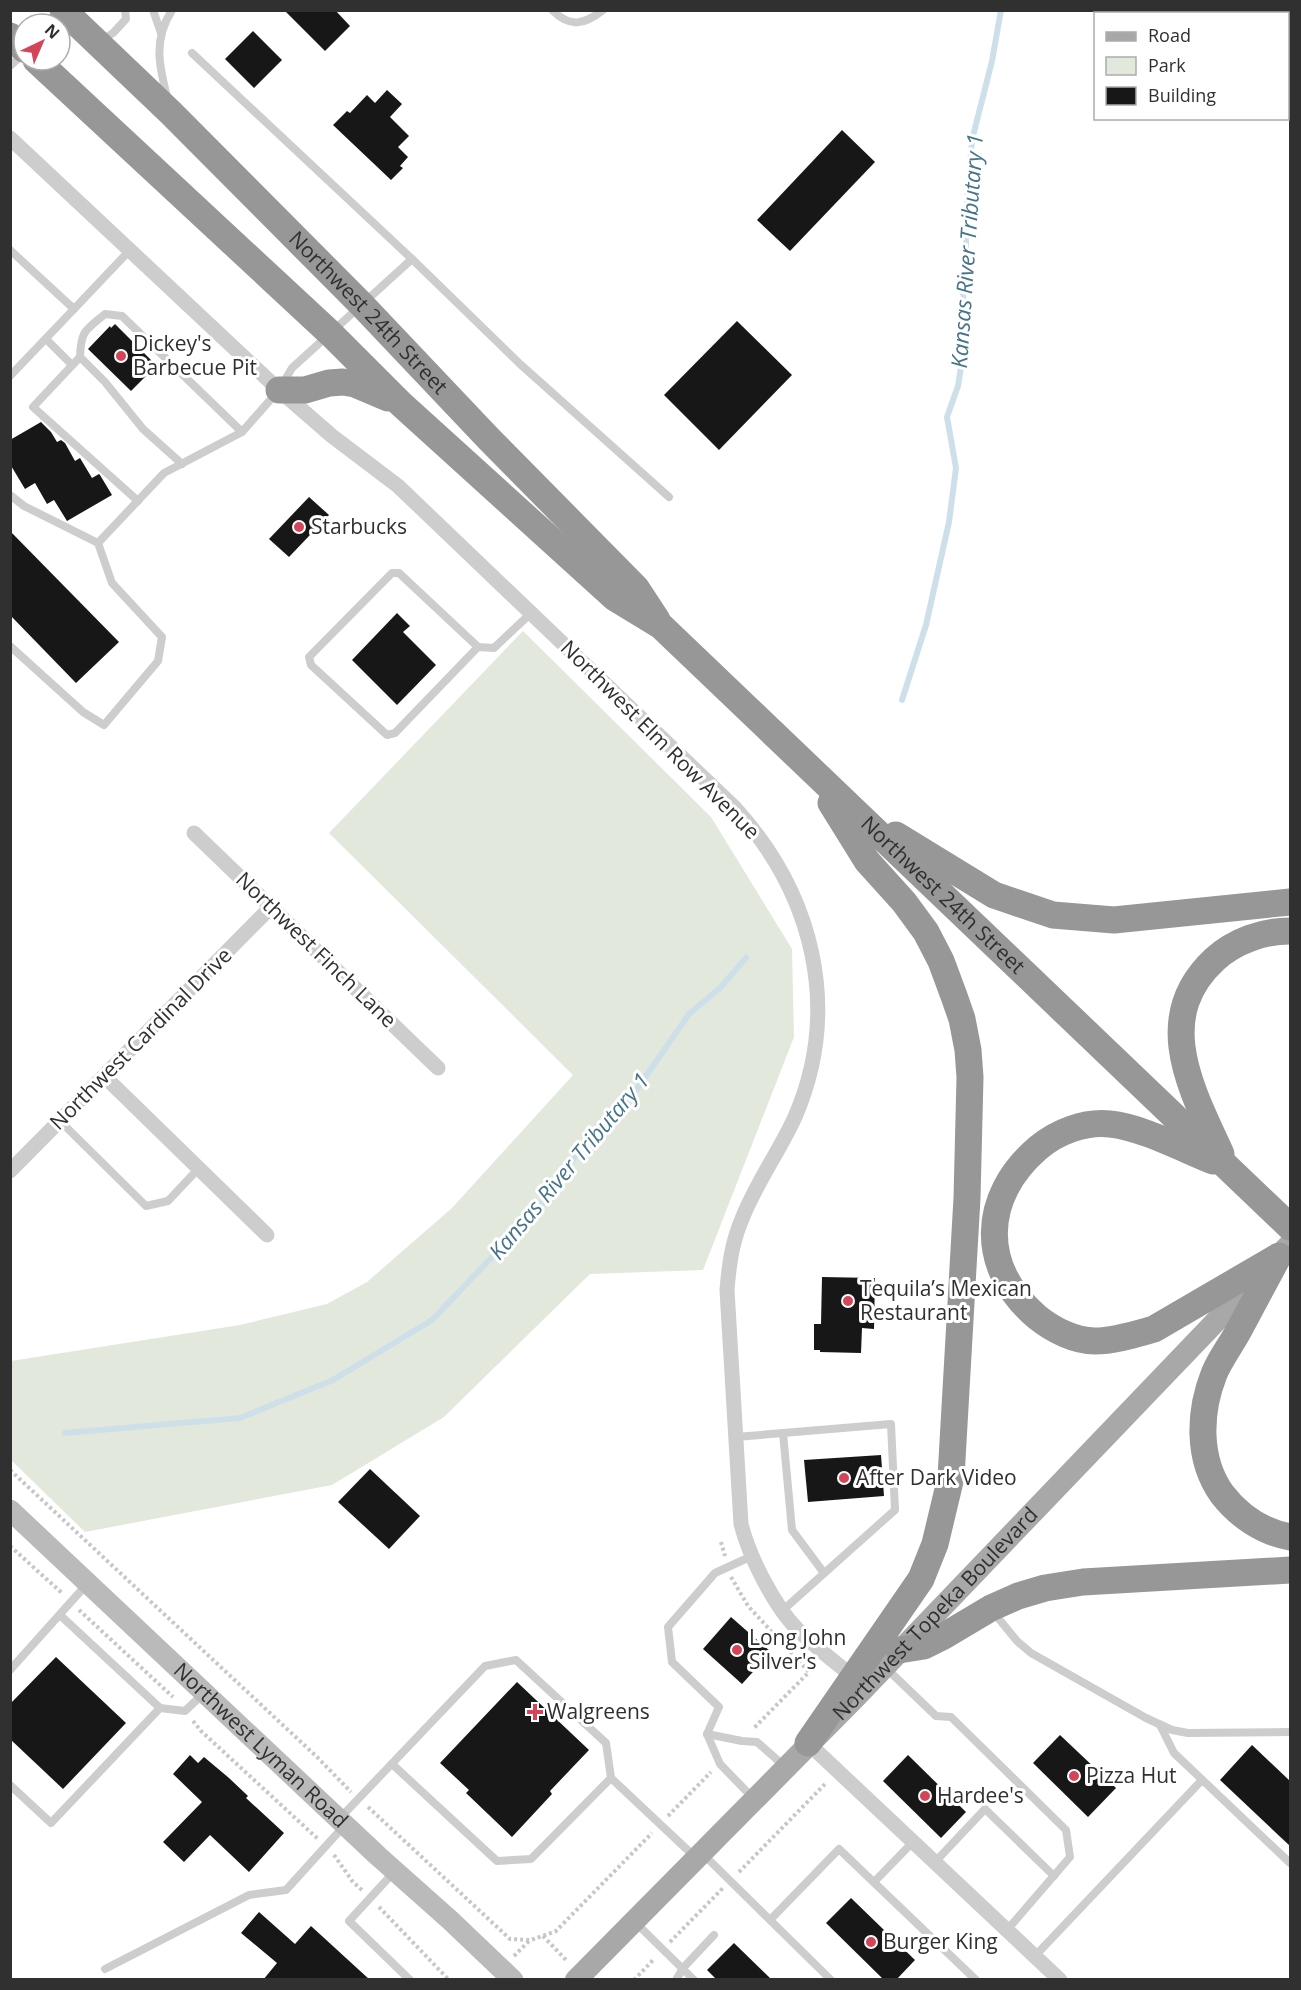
<svg xmlns="http://www.w3.org/2000/svg" width="1301" height="1990" font-family="'Open Sans',sans-serif">
  <rect width="100%" height="100%" fill="#fff"/>
  <polygon fill="#e3e8dc" points="523,631 711,817 792,949 794,1037 703,1270 590,1274 444,1417 332,1485 85,1532 11,1460 11,1361 240,1325 327,1304 367,1282 452,1208 573,1075 329,833"/>
  <g fill="none" stroke-linecap="round" stroke-linejoin="round">
    <g stroke="#cde0e9" stroke-width="6">
      <polyline points="902,700 926,625 949,522 956,468 947,417 958,386 965,342 963,289 966,264 966,215 972,140 992,61 1001,10"/>
      <polyline points="65,1433 240,1418 333,1380 432,1320 536,1211 595,1129 637,1089 689,1014 720,988 746,958"/>
    </g>
  </g>
  <g fill="#171717">
    <polygon points="284,10 335,10 350,26 325,51"/>
    <polygon points="253,31 282,60 254,88 225,59"/>
    <polygon points="387,90 402,104 390,117 409,136 398,147 408,157 400,166 403,168 391,180 333,125 347,111 350,113 367,95 375,103"/>
    <polygon points="842,130 875,162 790,251 757,220"/>
    <polygon points="737,321 792,375 719,450 664,395"/>
    <polygon points="115,324 155,364 152,367 154,368 131,391 88,349 110,326 111,328"/>
    <polygon points="41,422 51,432 57,442 61,440 65,443 75,461 80,458 92,478 99,474 100,475 112,495 67,521 54,500 47,504 35,483 25,489 10,464 10,440"/>
    <polygon points="309,497 329,515 289,557 269,539"/>
    <polygon points="10,531 119,642 76,683 10,615"/>
    <polygon points="397,613 410,626 403,632 436,665 397,705 352,660"/>
    <polygon points="822,1277 875,1278 874,1329 862,1328 861,1353 820,1352 820,1350 814,1350 814,1324 821,1324"/>
    <polygon points="881,1455 884,1496 808,1502 804,1460"/>
    <polygon points="370,1469 420,1516 389,1549 338,1502"/>
    <polygon points="731,1617 771,1652 742,1684 703,1649"/>
    <polygon points="56,1657 126,1723 63,1789 10,1739 10,1704"/>
    <polygon points="517,1682 589,1750 550,1791 552,1794 512,1837 466,1793 469,1790 440,1763"/>
    <polygon points="1060,1735 1116,1788 1088,1817 1033,1763"/>
    <polygon points="1252,1745 1290,1781 1290,1846 1220,1780"/>
    <polygon points="190,1755 198,1763 204,1757 229,1778 248,1796 246,1798 284,1833 249,1872 210,1835 184,1862 163,1842 202,1802 173,1774"/>
    <polygon points="908,1755 966,1812 941,1838 883,1781"/>
    <polygon points="851,1898 915,1960 896,1980 884,1980 826,1923"/>
    <polygon points="259,1912 295,1944 311,1926 370,1980 263,1980 277,1963 241,1933"/>
    <polygon points="734,1943 772,1980 717,1980 707,1970"/>
  </g>
  <g fill="none" stroke-linecap="round" stroke-linejoin="round">
    <g stroke="#c7c7c7" stroke-width="4" stroke-dasharray="3 3" stroke-linecap="butt">
      <polyline points="10,1470 317,1757 351,1792"/>
      <polyline points="721,1542 725,1556"/>
      <polyline points="10,1546 63,1594"/>
      <polyline points="731,1577 748,1606 809,1672 754,1728"/>
      <polyline points="79,1610 173,1697"/>
      <polyline points="193,1721 201,1731 318,1839"/>
      <polyline points="368,1807 510,1939 531,1940 556,1931 652,1833"/>
      <polyline points="668,1816 711,1772"/>
      <polyline points="334,1855 353,1882 363,1891"/>
      <polyline points="739,1872 826,1783"/>
      <polyline points="379,1907 449,1980"/>
      <polyline points="543,1936 567,1961"/>
      <polyline points="670,1942 723,1888"/>
      <polyline points="514,1956 530,1940"/>
      <polyline points="634,1980 654,1959"/>
    </g>
    <g stroke="#cdcdcd" stroke-width="8">
      <polyline points="153,10 161,33"/>
      <path d="M 552,10 C 570,28 584,25 603,10"/>
      <polyline points="102,40 113,33 126,19 125,10"/>
      <polyline points="192,53 412,259 520,364 669,497"/>
      <polyline points="10,66 23,54"/>
      <path d="M 167,97 C 159,65 153,40 172,10"/>
      <polyline points="10,250 74,309 130,250"/>
      <polyline points="46,339 72,365"/>
      <polyline points="80,357 33,407 138,501"/>
      <polyline points="10,376 74,309"/>
      <path d="M 182,464 L 143,429 L 105,382 L 80,357 C 81,330 85,331 105,314 L 122,316 L 242,432"/>
      <polyline points="10,495 24,506 98,543 112,583 162,637 158,661 104,725 83,712 10,646"/>
      <polyline points="98,543 164,473 242,432 279,390 292,368 412,259"/>
      <polyline points="478,647 399,573 392,573 309,657 311,665 387,735 395,733 478,647 494,648 531,613"/>
      <polyline points="60,1121 146,1206 168,1201 199,1168"/>
      <polyline points="783,1433 792,1530 824,1573"/>
      <polyline points="736,1437 891,1424 895,1510 783,1610"/>
      <polyline points="752,1556 715,1573 668,1627 672,1662 719,1707 707,1734 720,1764 753,1798"/>
      <polyline points="994,1613 1017,1641 1031,1653 1146,1718 1172,1730 1188,1733 1290,1732"/>
      <polyline points="60,1615 160,1708"/>
      <polyline points="887,1669 936,1716 951,1717 1066,1830 1070,1857 1007,1930"/>
      <polyline points="10,1670 87,1584"/>
      <polyline points="1160,1725 1174,1753 1290,1863"/>
      <polyline points="707,1734 742,1741 757,1742 783,1765"/>
      <polyline points="392,1764 497,1861 531,1859 611,1778"/>
      <polyline points="10,1785 51,1823 160,1708 185,1711 204,1693"/>
      <polyline points="341,1817 485,1666 516,1660 606,1743 611,1778 695,1857"/>
      <polyline points="703,1854 831,1980"/>
      <polyline points="935,1862 985,1809 1054,1876"/>
      <polyline points="394,1872 349,1921 410,1980"/>
      <polyline points="874,1882 913,1842"/>
      <polyline points="770,1920 839,1849 976,1980"/>
      <polyline points="635,1922 694,1980"/>
      <polyline points="1035,1956 1202,1780"/>
      <polyline points="105,1969 249,1895 286,1890 344,1826"/>
      <polyline points="676,1980 683,1968 714,1935"/>
    </g>
    <g stroke="#cdcdcd" stroke-width="15">
      <path d="M 10,138 L 279,390 L 332,436 L 398,486 L 735,808 C 813,894 842,1008 795,1117 C 779,1152 756,1183 742,1219 C 732,1242 729,1265 727,1290 L 741,1524 C 749,1556 774,1606 798,1630 C 816,1648 838,1664 858,1681"/>
      <polyline points="194,833 438,1068"/>
      <polyline points="104,1076 267,1235"/>
      <polyline points="10,1171 271,907"/>
      <polyline points="808,1743 1060,1980"/>
    </g>
    <path stroke="#bababa" stroke-width="21" id="s1" d="M 10,1510 L 378,1856 L 450,1920 L 513,1980"/>
    <path stroke="#a8a8a8" stroke-width="22" id="s2" d="M 576,1980 L 853,1700 L 1290,1244"/>
    <g stroke="#979797" stroke-width="27">
      <path id="s3" d="M 63,10 L 171,113 L 362,305 L 489,439 L 636,588 L 657,620"/>
      <polyline points="10,36 24,49"/>
      <path id="s4" d="M 36,60 L 331,334 L 401,404 L 615,598 L 661,626 L 1290,1227"/>
      <polyline points="279,390 305,390 329,383 343,382 355,384 388,398"/>
      <polyline points="896,835 994,895 1053,915 1114,920 1290,902"/>
      <path d="M 1221,1154 C 1192,1090 1151,1018 1215,959 C 1235,941 1263,931 1290,931"/>
      <path d="M 1213,1161 C 1183,1149 1141,1127 1110,1124 C 1085,1121 1057,1132 1038,1148 C 981,1197 979,1268 1037,1317 C 1053,1330 1075,1341 1095,1341 C 1114,1341 1136,1334 1154,1329 L 1279,1256"/>
      <path d="M 1278,1257 C 1265,1281 1252,1306 1239,1330 C 1231,1345 1220,1359 1214,1374 C 1199,1412 1197,1459 1222,1494 C 1239,1516 1263,1532 1290,1537"/>
      <polyline points="899,1650 924,1646 944,1636 991,1608 1018,1596 1045,1588 1083,1582 1290,1570"/>
      <polyline points="808,1743 921,1579 935,1544 951,1477 967,1198 970,1077 968,1050 962,1019 954,996 941,961 926,932 904,902 867,861 831,803"/>
    </g>
  </g>
  <g fill="#d34559" stroke="#fff" stroke-width="2">
    <circle cx="121" cy="356" r="6"/>
    <circle cx="299" cy="527" r="6"/>
    <circle cx="848" cy="1301" r="6"/>
    <circle cx="844" cy="1478" r="6"/>
    <circle cx="737" cy="1650" r="6"/>
    <path d="M532 1703h6v6h6v6h-6v6h-6v-6h-6v-6h6z"/>
    <circle cx="1074" cy="1776" r="6"/>
    <circle cx="925" cy="1796" r="6"/>
    <circle cx="871" cy="1942" r="6"/>
  </g>
  <g text-anchor="middle" stroke-width="6" stroke-linejoin="round" paint-order="stroke">
    <g font-size="21" fill="#303030" stroke="#fff">
      <text dy="7" stroke="none"><textPath href="#s3" startOffset="430">Northwest 24th Street</textPath></text>
      <text transform="translate(660 740) rotate(45)" y="7">Northwest Elm Row Avenue</text>
      <text dy="7" stroke="none"><textPath href="#s4" startOffset="1234">Northwest 24th Street</textPath></text>
      <text transform="translate(316 950) rotate(44)" y="7">Northwest Finch Lane</text>
      <text transform="translate(141 1039) rotate(-45)" y="7">Northwest Cardinal Drive</text>
      <text dy="7" stroke="none"><textPath href="#s2" startOffset="513">Northwest Topeka Boulevard</textPath></text>
      <text dy="7" stroke="none"><textPath href="#s1" startOffset="344">Northwest Lyman Road</textPath></text>
    </g>
    <g font-size="21" fill="#303030" stroke="#fff" text-anchor="start">
      <text x="133" y="351">Dickey's<tspan x="133" dy="24">Barbecue Pit</tspan></text>
      <text x="311" y="534">Starbucks</text>
      <text x="860" y="1296">Tequila’s Mexican<tspan x="860" dy="24">Restaurant</tspan></text>
      <text x="856" y="1485">After Dark Video</text>
      <text x="749" y="1645">Long John<tspan x="749" dy="24">Silver's</tspan></text>
      <text x="547" y="1719">Walgreens</text>
      <text x="1086" y="1783">Pizza Hut</text>
      <text x="937" y="1803">Hardee's</text>
      <text x="883" y="1949">Burger King</text>
    </g>
    <g font-size="22" font-style="italic" fill="#467489" stroke="#fff">
      <text transform="translate(967 251) rotate(-86)" y="8">Kansas River Tributary 1</text>
      <text transform="translate(569 1166) rotate(-50)" y="8">Kansas River Tributary 1</text>
    </g>
  </g>
  <rect width="1301" height="1990" fill="none" stroke="#303030" stroke-width="24"/>
  <rect x="1094" y="12" width="195" height="108" fill="#ffffff" stroke="#acacac" stroke-width="1.5"/>
  <rect x="1106" y="32" width="30" height="9" fill="#a8a8a8" stroke="#acacac" stroke-width="1.5"/>
  <text x="1148" y="42" font-size="18" fill="#303030">Road</text>
  <rect x="1106" y="57" width="30" height="18" fill="#e3e8dc" stroke="#acacac" stroke-width="1.5"/>
  <text x="1148" y="72" font-size="18" fill="#303030">Park</text>
  <rect x="1106" y="87" width="30" height="18" fill="#171717" stroke="#acacac" stroke-width="1.5"/>
  <text x="1148" y="102" font-size="18" fill="#303030">Building</text>
  <g transform="translate(42 42) rotate(44)"><circle r="28" fill="#ffffff" stroke="#acacac" stroke-width="1.5"/>
  <path d="M0-4.5L10 22L0 15L-10 22Z" fill="#d34559"/>
  <text y="-9" font-size="16" font-weight="bold" text-anchor="middle" fill="#303030">N</text>
  </g>
</svg>
